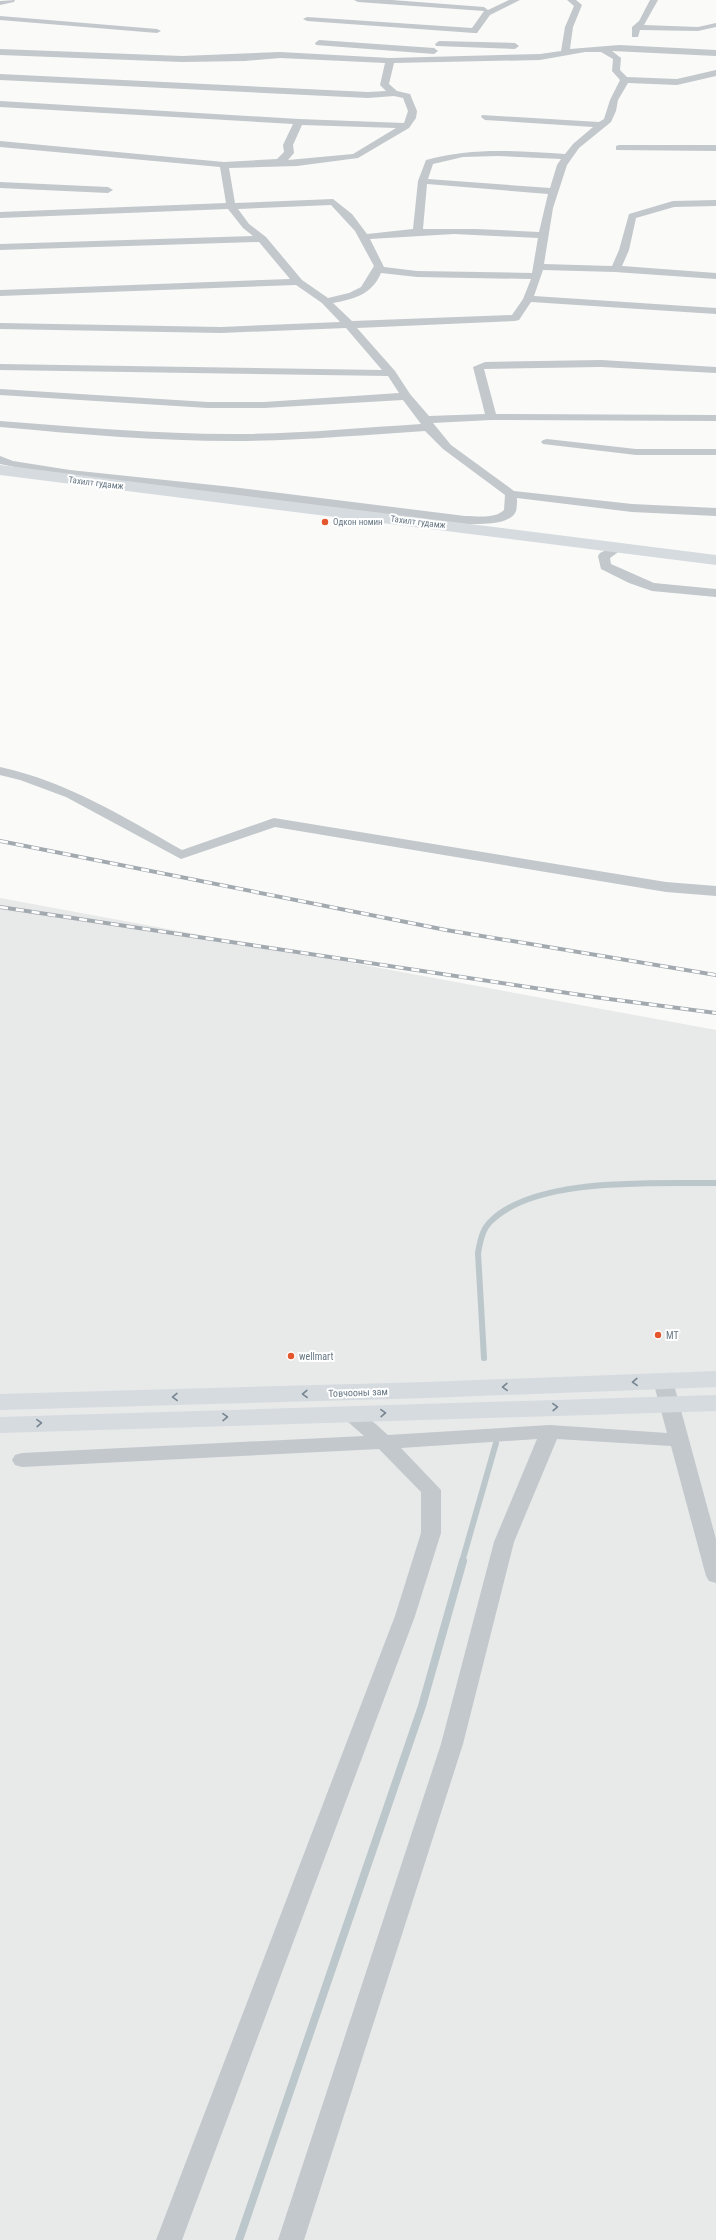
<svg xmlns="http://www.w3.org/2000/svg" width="716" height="2240" font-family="'Roboto Condensed',sans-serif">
  <rect width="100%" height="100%" fill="#fafaf8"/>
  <polygon fill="#e8e9e9" points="0,898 716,1030 716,2240 0,2240"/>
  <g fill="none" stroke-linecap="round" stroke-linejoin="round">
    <g stroke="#bbc7cb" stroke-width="6">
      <path d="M 484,1358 L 478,1253 C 480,1242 482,1230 490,1222 C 535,1176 654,1184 716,1183"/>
      <polyline points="462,1562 496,1443"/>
    </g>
    <polyline stroke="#bbc7cb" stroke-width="8" points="239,2240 422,1706 463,1561"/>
    <g fill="#c3c8cc" fill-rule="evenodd">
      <polygon points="15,0 14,2 0,5 0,1"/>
      <polygon points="354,0 392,0 484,7 488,10 509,0 520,0 490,15 477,33 474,33 307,21 303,19 307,17 472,28 484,11 358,2"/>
      <path d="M 567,0 L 576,0 L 582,5 L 573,27 L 570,49 L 619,45 L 716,50 L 716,56 L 612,51 L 621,58 L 620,70 L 627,77 L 677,79 L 716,70 L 716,76 L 677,85 L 628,83 L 618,100 L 616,111 L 611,122 L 579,148 L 567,165 L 553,208 L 544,264 L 612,266 L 619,250 L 629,214 L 673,201 L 716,200 L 716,206 L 674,207 L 636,218 L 629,250 L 622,266 L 716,273 L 716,279 L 615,272 L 543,270 L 534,296 L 716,308 L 716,314 L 531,302 L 519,320 L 515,321 L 357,328 L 395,371 L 410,394 L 429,416 L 485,414 L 473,367 L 485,362 L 601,360 L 716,367 L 716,373 L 601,367 L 484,369 L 496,414 L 716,415 L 716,421 L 491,420 L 433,423 L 451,445 L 514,491 L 632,504 L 716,508 L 716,516 L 632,512 L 517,498 C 517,502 517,508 516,511 C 511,526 477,524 465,524 L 232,495 L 70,478 L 0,464 L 0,456 L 13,461 L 70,470 L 232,487 L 465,516 C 477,516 495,519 504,510 L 505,495 L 443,449 L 425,431 C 361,435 298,441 234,441 C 156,441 78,434 0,427 L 0,421 C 78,427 155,434 233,434 C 296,434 359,428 421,424 L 403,400 L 264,408 L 208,408 L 0,395 L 0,389 L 208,402 L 264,402 L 399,393 L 388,376 L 0,370 L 0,364 L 382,370 L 346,328 L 221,333 L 0,329 L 0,323 L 221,327 L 340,322 L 322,303 L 296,285 L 0,296 L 0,290 L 290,279 L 259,242 L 0,250 L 0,244 L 253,236 L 243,228 L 228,209 L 0,218 L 0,212 L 226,203 L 220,167 L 0,147 L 0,141 L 224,162 L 277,159 L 284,152 L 283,145 L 293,124 L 0,107 L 0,101 L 299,119 L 404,123 L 408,111 L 403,98 L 394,96 L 368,98 L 0,80 L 0,74 L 368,92 L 386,91 L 380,85 L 385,63 L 280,58 L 245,61 L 182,62 L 0,55 L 0,49 L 182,56 L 280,52 L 390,58 L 540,54 L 561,51 L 565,27 L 574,6 ZM 585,52 L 601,52 L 613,59 L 612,71 L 620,80 L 610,100 L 604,119 L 599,122 L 482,115 L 481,117 L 485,120 L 593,127 L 573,144 L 565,154 C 518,151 472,147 426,160 L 418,181 L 413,229 L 367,234 L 352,214 L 333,199 L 235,203 L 229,168 L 297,166 L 358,158 L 409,128 L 416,118 L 417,111 L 410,94 L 397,91 L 389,84 L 394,63 L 540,60 ZM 302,125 L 396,128 L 353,154 L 288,160 L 294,153 L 293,145 ZM 498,156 L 561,159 L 557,165 L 550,188 L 428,179 L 433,164 L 463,157 ZM 427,184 L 548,194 L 539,232 L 476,229 L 423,229 ZM 331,205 L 355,231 L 374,266 L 361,287 L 349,293 L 328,298 L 302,280 L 266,237 L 249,224 L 238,209 ZM 454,234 L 538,238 L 532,273 L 417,271 L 384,267 L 370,239 ZM 381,273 L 417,277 L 531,279 L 523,299 L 512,315 L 352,321 L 333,303 C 355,299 372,294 381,273 Z"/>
      <polygon points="650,0 658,0 644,25 698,27 716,23 716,27 698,31 640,30 638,37 632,37 632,27 639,21"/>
      <polygon points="0,16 157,29 161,31 157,33 0,20"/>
      <polygon points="319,40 434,48 438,51 434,54 316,45 315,43"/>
      <polygon points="439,41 515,43 519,46 515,49 436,46 435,44"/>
      <polygon points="619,145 716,145 716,151 616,150 616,146"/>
      <polygon points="0,182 108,187 113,190 108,193 0,188"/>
      <polygon points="547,439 636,449 716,449 716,455 636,455 543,444 541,442 543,440"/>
      <polygon points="618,544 624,548 610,558 611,564 654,583 716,589 716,597 652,591 629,583 601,569 598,556 600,553"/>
      <path d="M 0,767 C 68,782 122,816 182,850 L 274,818 L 666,882 L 716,886 L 716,896 L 666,892 L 275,827 L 181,859 L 66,797 L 20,780 L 0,775 Z"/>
      <path d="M 663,1375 L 670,1377 L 673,1381 L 716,1539 L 716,1583 L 709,1581 L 706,1576 L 671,1446 L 557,1439 L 514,1542 L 463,1744 L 304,2240 L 278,2240 L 441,1744 L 494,1542 L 537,1439 L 401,1448 L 441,1490 L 441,1533 L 415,1616 L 182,2240 L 156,2240 L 395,1616 L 421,1533 L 421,1492 L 379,1449 L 22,1467 L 15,1465 L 12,1460 L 15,1455 L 22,1453 L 364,1436 L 339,1414 L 342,1409 C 359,1405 376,1425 388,1435 L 550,1425 L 667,1433 L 653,1381 L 656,1377 Z"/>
    </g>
    <polygon fill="#d6dbdf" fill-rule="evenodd" points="0,465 716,555 716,565 0,475"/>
    <g fill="#d6dbdf" fill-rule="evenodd">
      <polygon points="716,1371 716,1387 427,1398 0,1410 0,1394 427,1382"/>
      <polygon points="716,1395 716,1411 0,1433 0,1417"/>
    </g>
    <g stroke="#a2aab0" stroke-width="4">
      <g id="rail">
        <polyline points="0,841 446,930 716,975"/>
        <polyline points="0,907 594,997 716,1013"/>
      </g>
    </g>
    <use href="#rail" stroke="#fff" stroke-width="2.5" stroke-dasharray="8" stroke-linecap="butt"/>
  </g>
  <defs><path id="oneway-chevron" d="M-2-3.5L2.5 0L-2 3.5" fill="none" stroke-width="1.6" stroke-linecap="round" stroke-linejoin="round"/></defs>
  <g stroke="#768591">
    <use href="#oneway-chevron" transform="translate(635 1382) rotate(178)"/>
    <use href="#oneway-chevron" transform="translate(505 1387) rotate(178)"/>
    <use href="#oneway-chevron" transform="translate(305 1394) rotate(178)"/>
    <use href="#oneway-chevron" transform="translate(175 1397) rotate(178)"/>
    <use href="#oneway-chevron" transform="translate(555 1407) rotate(-2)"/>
    <use href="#oneway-chevron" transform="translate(383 1413) rotate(-2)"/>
    <use href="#oneway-chevron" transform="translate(225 1417) rotate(-1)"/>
    <use href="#oneway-chevron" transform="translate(39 1423) rotate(-2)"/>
  </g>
  <g fill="#e4572e" stroke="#fff" stroke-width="1.5">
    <circle cx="325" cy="522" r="4"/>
    <circle cx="658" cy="1335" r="4"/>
    <circle cx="291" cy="1356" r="4"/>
  </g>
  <g text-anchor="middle" stroke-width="4" stroke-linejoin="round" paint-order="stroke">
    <g font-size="9" fill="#657683" stroke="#fff">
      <text transform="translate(96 483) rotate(7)" y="3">Тахилт гудамж</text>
      <text transform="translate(418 522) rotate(7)" y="3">Тахилт гудамж</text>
    </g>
    <g font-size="9" fill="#657683" stroke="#fff" text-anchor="start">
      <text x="333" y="525">Одкон номин</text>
    </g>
    <g font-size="10" fill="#657683" stroke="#fff" text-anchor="start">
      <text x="666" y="1339">МТ</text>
      <text x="299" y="1360">wellmart</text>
    </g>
    <g font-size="10" fill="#657683" stroke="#fff">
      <text transform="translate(358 1392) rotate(-2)" y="4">Товчооны зам</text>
    </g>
  </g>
</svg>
